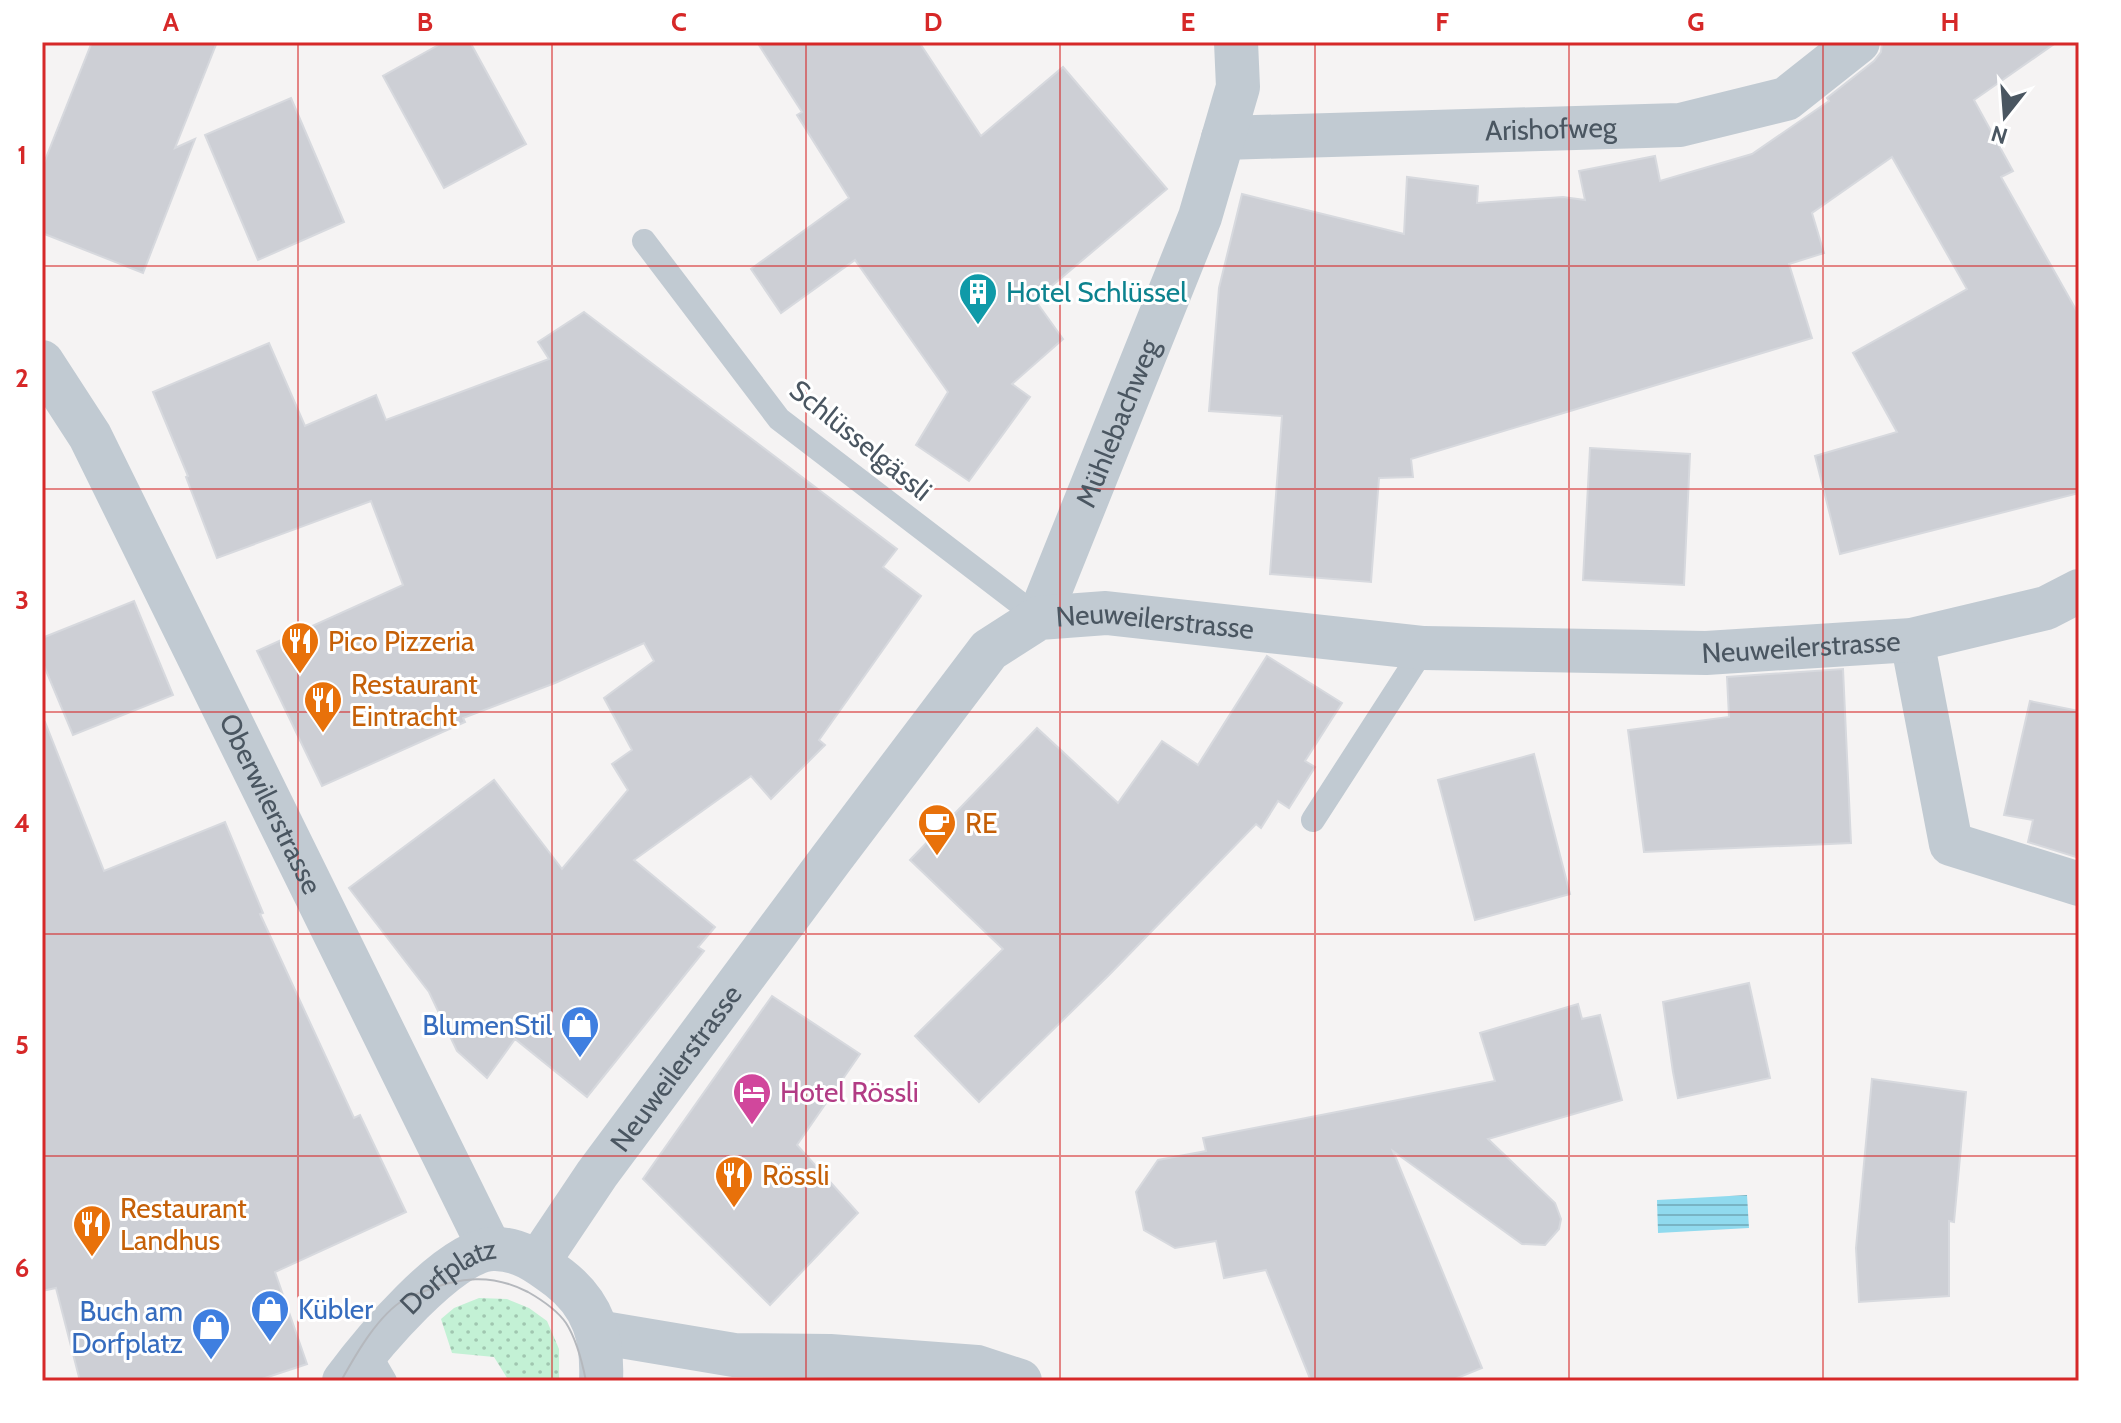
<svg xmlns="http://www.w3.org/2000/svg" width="2121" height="1423" font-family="Cabin,sans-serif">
  <defs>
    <pattern id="green-dots" width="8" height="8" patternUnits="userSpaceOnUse" patternTransform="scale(2)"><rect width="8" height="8" fill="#c3f1d5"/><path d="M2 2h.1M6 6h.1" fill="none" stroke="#a0c6b0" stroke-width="1.8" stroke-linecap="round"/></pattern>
    <pattern id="water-rules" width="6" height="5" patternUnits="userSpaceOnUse" patternTransform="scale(2)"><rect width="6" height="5" fill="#90daee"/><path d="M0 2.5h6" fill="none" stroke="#78b4c4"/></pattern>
  </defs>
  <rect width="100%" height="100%" fill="#f5f3f3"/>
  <polygon fill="url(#green-dots)" points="479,1298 507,1299 529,1308 547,1321 559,1349 559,1381 509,1381 494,1357 452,1353 441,1319 454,1308"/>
  <polygon fill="url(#water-rules)" points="1747,1195 1749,1228 1658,1233 1657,1200"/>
  <g fill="#cdcfd5" stroke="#d7d9de" stroke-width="2">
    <polygon points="92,42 217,42 175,148 195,139 143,273 42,233 42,168"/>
    <polygon points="444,42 470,42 526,144 444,188 383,76"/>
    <polygon points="757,42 919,42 981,136 1063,67 1167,189 1035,300 1063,339 1012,384 1030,397 969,481 916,445 948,392 855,260 781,313 751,269 849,198 797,115 802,112"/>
    <polygon points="1882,42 2057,42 1974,100 2013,171 2001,177 2079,315 2079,493 1840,554 1815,456 1897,432 1853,353 1967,289 1892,157 1812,213 1824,253 1789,264 1812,338 1411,459 1413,477 1379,478 1371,582 1270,574 1282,416 1209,411 1219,288 1242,194 1404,234 1407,177 1478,186 1477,203 1563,197 1585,200 1579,171 1655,156 1660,181 1752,154 1829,101 1827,98 1874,61 1881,52"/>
    <polygon points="291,98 344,222 258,260 205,135"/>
    <polygon points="584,312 897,549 883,567 921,596 819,740 825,745 771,799 751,776 634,860 715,927 698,947 704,951 587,1097 515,1039 487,1078 457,1051 429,992 349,888 494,780 562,869 628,790 612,764 632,750 604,698 654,661 644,643 555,683 463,718 465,722 322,786 257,651 403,585 371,501 217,558 186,477 188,476 153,392 269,343 305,426 376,395 386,420 549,359 538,342"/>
    <polygon points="1590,448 1690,454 1684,585 1583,580"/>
    <polygon points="134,601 173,695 73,735 42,661 42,638"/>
    <polygon points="1267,656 1342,703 1305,761 1315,767 1289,808 1278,801 1261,828 1256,824 1109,975 979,1102 915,1036 1003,949 910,860 1037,728 1118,803 1162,741 1198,765"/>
    <polygon points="1843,669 1851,843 1644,852 1628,730 1729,717 1727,677"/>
    <polygon points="2030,701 2079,711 2079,858 2028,842 2033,820 2004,815"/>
    <polygon points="42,722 45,722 104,871 225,822 263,913 260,914 354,1118 360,1115 406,1212 275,1272 307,1364 256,1381 80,1381 56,1288 42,1291"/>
    <polygon points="1534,754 1570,894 1475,920 1438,780"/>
    <polygon points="1749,983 1770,1078 1678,1098 1673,1072 1663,1002"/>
    <polygon points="772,996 860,1054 797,1145 858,1213 770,1305 643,1179"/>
    <polygon points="1578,1004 1582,1019 1600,1015 1622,1100 1488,1139 1555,1203 1561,1219 1559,1229 1545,1245 1522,1244 1393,1151 1482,1368 1450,1381 1311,1381 1266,1270 1224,1278 1216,1241 1175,1248 1144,1230 1136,1192 1158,1160 1206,1151 1203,1138 1495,1081 1480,1033"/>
    <polygon points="1872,1079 1966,1092 1954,1222 1949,1221 1949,1296 1859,1302 1856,1248"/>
  </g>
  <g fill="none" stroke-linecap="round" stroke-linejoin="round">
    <g stroke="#c1cad2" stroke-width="24">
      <polyline points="644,241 779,419 1039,618"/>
      <polyline points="1313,820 1424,648"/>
      <polyline points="367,1350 385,1381"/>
    </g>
    <g stroke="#c1cad2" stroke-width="44">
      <path id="s1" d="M 1223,138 L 1680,125 L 1786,99 L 1858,42"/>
      <path id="s2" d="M 1039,618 L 1200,217 L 1238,87 L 1236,42"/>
      <polyline points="1912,640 1951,844 2079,884"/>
    </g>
    <g stroke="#c1cad2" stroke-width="44">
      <path id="s3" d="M 42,362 L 90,436 L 490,1249"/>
      <path id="s4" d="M 538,1262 L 597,1174 L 831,859 L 989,650 L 1039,618 L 1106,613 L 1424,648 L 1706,653 L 1912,640 L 2046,608 L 2079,591"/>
      <polyline points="597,1332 734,1355 830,1356 977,1367 1020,1381"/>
      <path id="s5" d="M 344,1381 C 370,1346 449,1250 493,1249 C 519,1248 539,1263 559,1278 C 594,1305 603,1338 601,1381"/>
    </g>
    <path stroke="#b5b8bd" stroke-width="2" d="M 341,1381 C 356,1354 378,1315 405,1299 C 410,1296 417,1294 422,1292 C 460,1277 491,1273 528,1292 C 542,1300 557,1310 566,1323 C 577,1340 582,1361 586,1381"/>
  </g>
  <path fill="none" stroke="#d62828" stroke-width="2" stroke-opacity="0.55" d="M 298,42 L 298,1381M 552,42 L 552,1381M 806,42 L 806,1381M 1060,42 L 1060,1381M 1315,42 L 1315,1381M 1569,42 L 1569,1381M 1823,42 L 1823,1381M 42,266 L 2079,266M 42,489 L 2079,489M 42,712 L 2079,712M 42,934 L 2079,934M 42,1156 L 2079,1156"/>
  <defs>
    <g id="building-pin" transform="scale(2)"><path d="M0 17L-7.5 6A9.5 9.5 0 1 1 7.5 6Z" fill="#0f9aa8" stroke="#fff"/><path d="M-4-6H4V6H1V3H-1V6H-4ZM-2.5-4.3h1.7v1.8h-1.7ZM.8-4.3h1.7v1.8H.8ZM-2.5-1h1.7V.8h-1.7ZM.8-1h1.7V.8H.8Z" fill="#fff"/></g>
    <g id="restaurant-pin" transform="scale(2)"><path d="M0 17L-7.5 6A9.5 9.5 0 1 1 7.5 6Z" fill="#e8710a" stroke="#fff"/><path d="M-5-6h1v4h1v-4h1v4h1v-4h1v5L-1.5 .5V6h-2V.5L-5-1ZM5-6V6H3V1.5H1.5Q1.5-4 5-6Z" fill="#fff"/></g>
    <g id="cafe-pin" transform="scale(2)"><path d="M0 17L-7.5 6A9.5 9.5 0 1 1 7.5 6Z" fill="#e8710a" stroke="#fff"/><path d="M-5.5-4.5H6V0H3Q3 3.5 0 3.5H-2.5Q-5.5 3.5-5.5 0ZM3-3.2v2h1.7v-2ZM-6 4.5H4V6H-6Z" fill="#fff"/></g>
    <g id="shop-pin" transform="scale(2)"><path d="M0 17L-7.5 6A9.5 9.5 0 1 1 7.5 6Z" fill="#3f7fe0" stroke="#fff"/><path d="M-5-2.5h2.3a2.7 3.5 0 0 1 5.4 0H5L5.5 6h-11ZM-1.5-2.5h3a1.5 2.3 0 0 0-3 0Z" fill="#fff"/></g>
    <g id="hotel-pin" transform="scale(2)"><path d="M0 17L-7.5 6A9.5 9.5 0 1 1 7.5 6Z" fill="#d1479c" stroke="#fff"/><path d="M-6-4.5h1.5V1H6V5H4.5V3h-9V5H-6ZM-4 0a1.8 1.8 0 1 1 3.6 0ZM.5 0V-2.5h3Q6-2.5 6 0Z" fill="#fff"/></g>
  </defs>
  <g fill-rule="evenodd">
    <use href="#building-pin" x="978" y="292"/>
    <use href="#restaurant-pin" x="300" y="641"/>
    <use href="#restaurant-pin" x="323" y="700"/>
    <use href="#cafe-pin" x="937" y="823"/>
    <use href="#shop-pin" x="580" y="1025"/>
    <use href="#hotel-pin" x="752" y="1092"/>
    <use href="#restaurant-pin" x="734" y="1175"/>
    <use href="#restaurant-pin" x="92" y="1224"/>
    <use href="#shop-pin" x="270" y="1309"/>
    <use href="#shop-pin" x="211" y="1327"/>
  </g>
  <g text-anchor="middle" stroke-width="6" stroke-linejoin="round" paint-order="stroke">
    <g font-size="28" fill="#4a5661" stroke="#fff">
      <text dy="10" stroke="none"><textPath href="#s1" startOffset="328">Arishofweg</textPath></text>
      <text dy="10" stroke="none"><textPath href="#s2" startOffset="210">Mühlebachweg</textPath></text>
      <text transform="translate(861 440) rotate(39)" y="10">Schlüsselgässli</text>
      <text dy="10" stroke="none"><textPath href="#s4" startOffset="936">Neuweilerstrasse</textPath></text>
      <text dy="10" stroke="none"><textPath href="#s4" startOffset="1584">Neuweilerstrasse</textPath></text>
      <text dy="10" stroke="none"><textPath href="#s3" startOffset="498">Oberwilerstrasse</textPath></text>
      <text dy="10" stroke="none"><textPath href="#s4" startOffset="238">Neuweilerstrasse</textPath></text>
      <text dy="10" stroke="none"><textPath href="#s5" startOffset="150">Dorfplatz</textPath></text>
    </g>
    <g font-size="28" fill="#0d838f" stroke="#fff" text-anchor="start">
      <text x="1006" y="302">Hotel Schlüssel</text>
    </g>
    <g font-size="28" fill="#c56008" stroke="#fff" text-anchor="start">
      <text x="328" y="651">Pico Pizzeria</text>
      <text x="351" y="694">Restaurant<tspan x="351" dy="32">Eintracht</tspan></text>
      <text x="965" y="833">RE</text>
      <text x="762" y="1185">Rössli</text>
      <text x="120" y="1218">Restaurant<tspan x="120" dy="32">Landhus</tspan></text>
    </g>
    <g font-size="28" fill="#366cbe" stroke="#fff" text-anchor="end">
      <text x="552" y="1035">BlumenStil</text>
      <text x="298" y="1319" text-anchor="start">Kübler</text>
      <text x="183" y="1321">Buch am<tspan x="183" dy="32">Dorfplatz</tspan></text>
    </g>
    <g font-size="28" fill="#b23c85" stroke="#fff" text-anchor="start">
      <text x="780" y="1102">Hotel Rössli</text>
    </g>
  </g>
  <rect width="2121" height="1423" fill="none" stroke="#ffffff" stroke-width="88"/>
  <g transform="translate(2005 116) rotate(197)" stroke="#ffffff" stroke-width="6" paint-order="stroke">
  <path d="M0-6L14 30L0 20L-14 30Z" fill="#4a5661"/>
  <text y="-12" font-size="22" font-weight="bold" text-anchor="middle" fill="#4a5661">N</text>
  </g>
  <rect x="44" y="44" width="2033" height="1335" fill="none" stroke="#d62828" stroke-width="3"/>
  <g font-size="26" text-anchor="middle" font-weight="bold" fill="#d62828">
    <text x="171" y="31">A</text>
    <text x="425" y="31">B</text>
    <text x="679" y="31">C</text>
    <text x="933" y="31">D</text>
    <text x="1188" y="31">E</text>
    <text x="1442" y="31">F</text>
    <text x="1696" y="31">G</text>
    <text x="1950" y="31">H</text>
    <text x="22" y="164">1</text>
    <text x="22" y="387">2</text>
    <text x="22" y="609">3</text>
    <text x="22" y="832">4</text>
    <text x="22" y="1054">5</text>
    <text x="22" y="1277">6</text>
  </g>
</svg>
